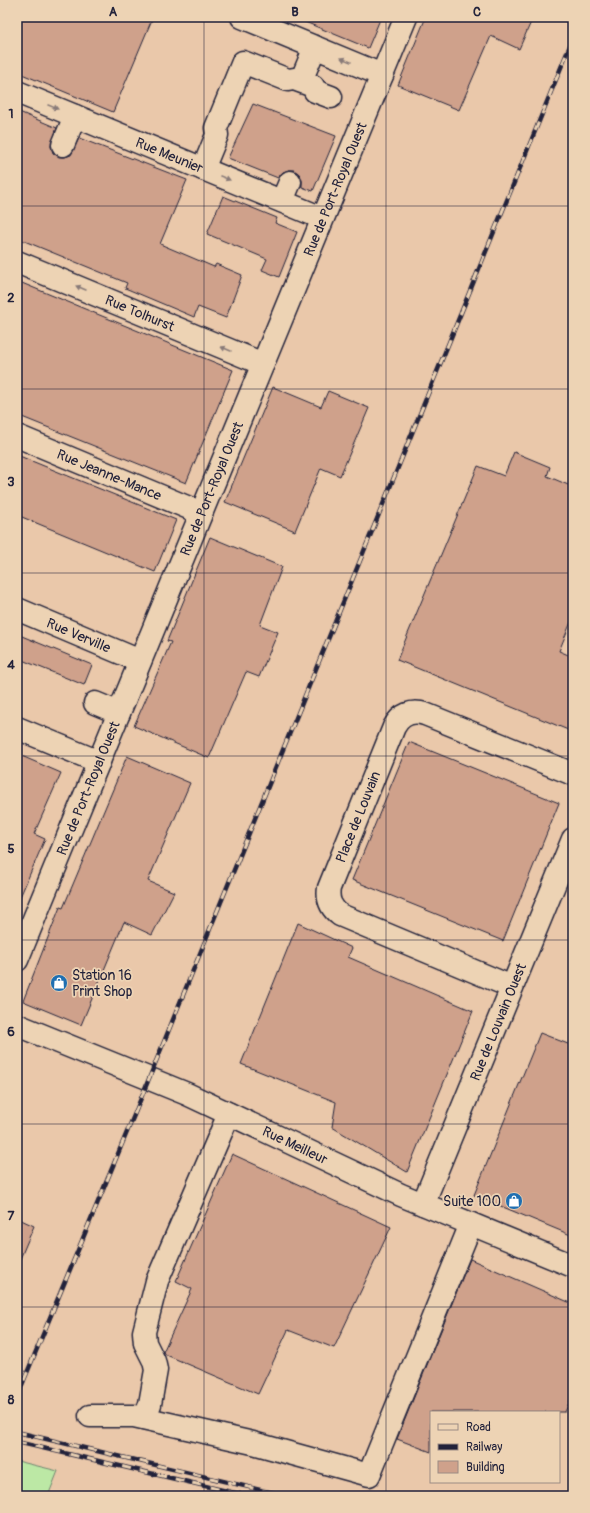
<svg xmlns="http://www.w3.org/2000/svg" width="590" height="1513" font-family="Pangolin,sans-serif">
  <rect width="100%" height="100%" fill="#eac8aa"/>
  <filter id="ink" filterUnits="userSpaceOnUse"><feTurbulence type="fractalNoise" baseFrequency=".025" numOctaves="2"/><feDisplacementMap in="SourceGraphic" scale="8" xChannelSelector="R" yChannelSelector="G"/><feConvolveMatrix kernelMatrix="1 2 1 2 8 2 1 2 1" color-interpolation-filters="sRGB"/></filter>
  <g filter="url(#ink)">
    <polygon fill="#bce8a5" stroke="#6f8570" points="17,1461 58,1471 48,1496 17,1496"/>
    <g fill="#cfa18b" stroke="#22223b">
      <polygon points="17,17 153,17 113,112 17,72"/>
      <polygon points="293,17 381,17 368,48"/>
      <polygon points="426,17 519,17 531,22 519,49 491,36 459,110 398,85"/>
      <polygon points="253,104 336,136 313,191 302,187 302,181 300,175 294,170 289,170 283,172 278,178 228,158"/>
      <polygon points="17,111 57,128 51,146 53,153 59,157 65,157 71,155 79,138 187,180 160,244 214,267 216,264 242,275 226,318 198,307 194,317 125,288 127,283 17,238"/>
      <polygon points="223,196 277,218 275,223 297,232 279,277 262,270 267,259 207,234"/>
      <polygon points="17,281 233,370 186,483 17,415"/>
      <polygon points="273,387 321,407 328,391 369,408 340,476 321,468 295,531 225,502"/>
      <polygon points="514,452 550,467 547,476 573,487 573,617 559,651 573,657 573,732 397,660 478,466 504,476"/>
      <polygon points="17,455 176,520 155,572 17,515"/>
      <polygon points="210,537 282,567 260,625 278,632 259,677 246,672 209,758 134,726 171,642 167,641"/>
      <polygon points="17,634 92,665 84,685 17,658"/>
      <polygon points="409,742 559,803 503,941 352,880"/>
      <polygon points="17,754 61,773 34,834 45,839 17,904"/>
      <polygon points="127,756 190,783 148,881 174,892 152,935 124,922 81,1025 23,1001 60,907 63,908"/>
      <polygon points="298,923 352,948 348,957 473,1011 407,1172 332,1127 336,1102 241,1064"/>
      <polygon points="540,1033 573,1046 573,1236 474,1195"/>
      <polygon points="232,1154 391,1227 334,1348 288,1330 258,1394 164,1354 163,1352 192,1289 176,1281"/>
      <polygon points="17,1218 34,1226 17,1266"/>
      <polygon points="470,1259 573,1304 573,1393 565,1412 431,1412 431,1452 397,1439"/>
    </g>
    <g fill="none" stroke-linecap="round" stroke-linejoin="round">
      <g stroke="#22223b" stroke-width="25">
        <g id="minor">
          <polyline points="242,17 382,75"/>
          <polyline points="301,81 315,47"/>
          <path id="s1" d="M 17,92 L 322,218"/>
          <polyline points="63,145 75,116"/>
          <polyline points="203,169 217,135 216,128 243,62 288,80 294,79 313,86 315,91 331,97"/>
          <polyline points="282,201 290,182"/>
          <path id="s2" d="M 17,262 L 263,364"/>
          <path id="s3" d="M 17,436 L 201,513"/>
          <path id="s4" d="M 17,609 L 140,661"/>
          <polyline points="95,703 119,713"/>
          <polyline points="17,728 99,762"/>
          <path id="s5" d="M 17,960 L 406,17"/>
          <path id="s6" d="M 512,987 L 340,915 C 331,908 327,900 329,888 L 394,727 C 401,714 412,710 425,714 L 573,774"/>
          <path id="s7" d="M 17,1025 L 187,1094 L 401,1195 L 573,1266"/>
          <path id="s8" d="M 423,1204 L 573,839"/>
          <polyline points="90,1416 134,1416 253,1443 369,1475 471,1224"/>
          <polyline points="145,1418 150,1404 156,1370 154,1361 145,1343 144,1332 157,1281 229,1114"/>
        </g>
      </g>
      <use href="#minor" stroke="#edd3b4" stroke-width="22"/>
      <g stroke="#22223b" stroke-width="4.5">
        <g id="rail">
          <polyline points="17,1397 137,1108 573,38"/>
          <polyline points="17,1432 286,1496"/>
          <polyline points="17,1442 248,1496"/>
        </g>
      </g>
      <use href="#rail" stroke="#edd3b4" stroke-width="3" stroke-dasharray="9" stroke-linecap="butt"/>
    </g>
    <defs><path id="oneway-solid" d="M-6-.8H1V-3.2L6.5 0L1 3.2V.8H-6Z"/></defs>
    <g fill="#887a78">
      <use href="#oneway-solid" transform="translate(346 60) rotate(-158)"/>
      <use href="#oneway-solid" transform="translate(53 107) rotate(22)"/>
      <use href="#oneway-solid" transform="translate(225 178) rotate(22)"/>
      <use href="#oneway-solid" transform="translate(81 288) rotate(-157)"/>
      <use href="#oneway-solid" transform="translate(226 349) rotate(-157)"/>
    </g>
  </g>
  <path fill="none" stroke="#22223b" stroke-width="1" stroke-opacity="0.55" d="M 204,17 L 204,1496M 386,17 L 386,1496M 17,206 L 573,206M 17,389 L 573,389M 17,573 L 573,573M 17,756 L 573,756M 17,940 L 573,940M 17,1124 L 573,1124M 17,1307 L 573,1307"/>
  <defs>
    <g id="shop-disc" transform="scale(0.9)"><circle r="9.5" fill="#1f6fb2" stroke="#edd3b4"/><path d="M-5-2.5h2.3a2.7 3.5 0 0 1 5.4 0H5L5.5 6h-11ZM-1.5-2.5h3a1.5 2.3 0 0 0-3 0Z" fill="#fff"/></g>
  </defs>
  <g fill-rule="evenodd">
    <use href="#shop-disc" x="59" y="983"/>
    <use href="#shop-disc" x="514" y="1201"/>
  </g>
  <g text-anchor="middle" stroke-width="3.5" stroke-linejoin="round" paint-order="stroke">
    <g font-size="14" fill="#22223b" stroke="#edd3b4">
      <text dy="5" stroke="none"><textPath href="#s1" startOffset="165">Rue Meunier</textPath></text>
      <text dy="5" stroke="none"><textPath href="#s5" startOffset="834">Rue de Port-Royal Ouest</textPath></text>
      <text dy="5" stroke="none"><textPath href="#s2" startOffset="133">Rue Tolhurst</textPath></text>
      <text dy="5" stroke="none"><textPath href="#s3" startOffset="100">Rue Jeanne-Mance</textPath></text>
      <text dy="5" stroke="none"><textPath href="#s5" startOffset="510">Rue de Port-Royal Ouest</textPath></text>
      <text dy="5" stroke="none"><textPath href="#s4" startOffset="67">Rue Verville</textPath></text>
      <text dy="5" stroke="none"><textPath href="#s5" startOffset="186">Rue de Port-Royal Ouest</textPath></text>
      <text dy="5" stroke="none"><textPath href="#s6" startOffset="294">Place de Louvain</textPath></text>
      <text dy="5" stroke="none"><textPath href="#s8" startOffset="197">Rue de Louvain Ouest</textPath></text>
      <text dy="5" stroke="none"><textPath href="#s7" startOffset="303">Rue Meilleur</textPath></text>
    </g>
    <g font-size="14" fill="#22223b" stroke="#edd3b4" text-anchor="start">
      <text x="72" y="980">Station 16<tspan x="72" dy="16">Print Shop</tspan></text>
      <text x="501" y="1206" text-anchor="end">Suite 100</text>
    </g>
  </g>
  <rect width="590" height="1513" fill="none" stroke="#edd3b4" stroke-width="44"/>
  <rect x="430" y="1411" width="130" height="72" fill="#edd3b4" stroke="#9c8c84"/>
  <rect x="438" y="1424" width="20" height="6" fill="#edd3b4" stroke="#9c8c84"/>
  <text x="466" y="1431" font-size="12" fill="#22223b">Road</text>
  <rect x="438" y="1444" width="20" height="6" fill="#22223b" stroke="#9c8c84"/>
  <text x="466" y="1451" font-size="12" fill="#22223b">Railway</text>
  <rect x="438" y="1461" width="20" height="12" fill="#cfa18b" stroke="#9c8c84"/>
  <text x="466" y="1471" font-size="12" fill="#22223b">Building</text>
  <rect x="22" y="22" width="546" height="1469" fill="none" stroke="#22223b" stroke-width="1.5"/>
  <g font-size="13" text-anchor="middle" font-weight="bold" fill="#22223b">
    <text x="113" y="16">A</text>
    <text x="295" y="16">B</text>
    <text x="477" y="16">C</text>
    <text x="11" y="118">1</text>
    <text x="11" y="302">2</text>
    <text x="11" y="486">3</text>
    <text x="11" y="669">4</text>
    <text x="11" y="853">5</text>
    <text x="11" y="1036">6</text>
    <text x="11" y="1220">7</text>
    <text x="11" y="1404">8</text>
  </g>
</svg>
